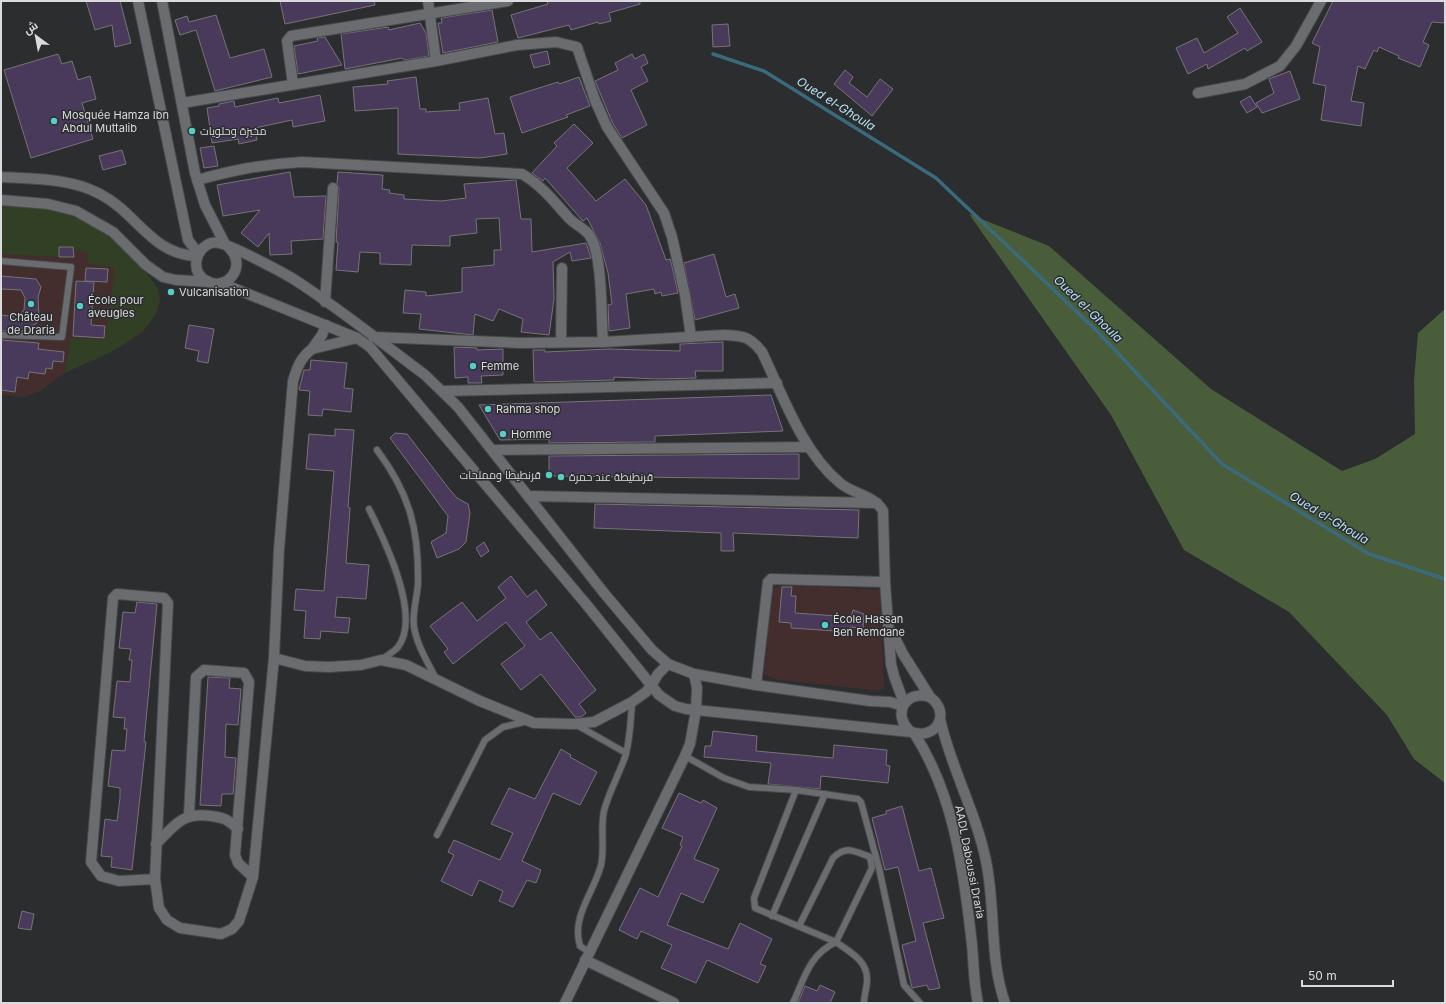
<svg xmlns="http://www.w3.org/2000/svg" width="1446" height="1004" font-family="Inter,Cairo,sans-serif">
  <rect width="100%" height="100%" fill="#2b2d2f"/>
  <g fill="#432e2d">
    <polygon points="1,204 73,216 158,289 161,299 157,312 142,333 109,352 65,373 40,391 24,397 1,395"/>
    <polygon points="782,584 880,590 884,688 879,691 773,679 764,674 772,590"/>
  </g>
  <path fill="#314025" d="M 1,204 C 45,207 83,214 119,242 C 134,254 147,274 158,289 C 169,334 96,358 65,373 L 71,338 L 105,340 L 115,268 L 88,263 L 87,252 L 64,248 L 61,257 L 1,254 Z"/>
  <polygon fill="#495d3a" points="969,214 1049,246 1211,389 1342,471 1375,459 1415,434 1414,380 1418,333 1445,309 1445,783 1414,759 1387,715 1289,612 1184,550 1111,415"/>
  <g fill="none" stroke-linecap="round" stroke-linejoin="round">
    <polyline stroke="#3b6a7c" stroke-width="3.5" points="713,54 764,71 936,178 1097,331 1222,464 1369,554 1445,579"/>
  </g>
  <g fill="#49395a" stroke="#767477">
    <polygon points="86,1 120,1 131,43 115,47 112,25 95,30"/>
    <polygon points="280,1 374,1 375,5 285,24"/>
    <polygon points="547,1 640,1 640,4 609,13 611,21 599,24 598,22 571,30 569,25 518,38 511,15 548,4"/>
    <polygon points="1333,1 1445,1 1445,23 1432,22 1423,42 1429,45 1420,67 1398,58 1399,56 1379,47 1377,52 1374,50 1365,69 1358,66 1351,101 1364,103 1361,126 1321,120 1326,86 1313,83 1320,47 1312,43"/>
    <polygon points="1240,8 1262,42 1247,51 1245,48 1208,69 1207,64 1188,74 1176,48 1197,38 1204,53 1238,33 1227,17"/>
    <polygon points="492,10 498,42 443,53 438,23 442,23 441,18"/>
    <polygon points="216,15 230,58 264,49 272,77 215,91 196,30 180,35 175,20 187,16 189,22"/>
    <polygon points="420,23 426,33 429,56 405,60 402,58 345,69 341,34 388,27 389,30"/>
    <polygon points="728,24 730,46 713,47 712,25"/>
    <polygon points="325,37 342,65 298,74 294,46 318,41 317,38"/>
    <polygon points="547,51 550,64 534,68 530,55"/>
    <polygon points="58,54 62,64 72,61 78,80 90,76 96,99 82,103 93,139 31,158 4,70"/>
    <polygon points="632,54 635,59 644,54 648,63 641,67 648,81 631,90 647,125 622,138 613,124 595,81 618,70 615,63"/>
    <polygon points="845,70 853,77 849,83 867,97 880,79 893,89 872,116 834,84"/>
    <polygon points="1290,71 1300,99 1262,113 1256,103 1274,93 1269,79"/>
    <polygon points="416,77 420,109 426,109 426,112 460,110 459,103 488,98 495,134 504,133 507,154 480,158 398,154 398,108 355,111 353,87 388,84 387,81"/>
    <polygon points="579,77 590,106 566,115 568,117 522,133 510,97 558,82 559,84"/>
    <polygon points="320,95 325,121 293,127 292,120 255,128 257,140 239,144 238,139 212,143 207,108 219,106 219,104 234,101 235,107 278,98 279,103"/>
    <polygon points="1250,96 1257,107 1247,113 1240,102"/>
    <polygon points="574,124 593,143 567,168 596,201 625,179 646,205 666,260 670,259 672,266 678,293 662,296 661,292 655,294 654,289 626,294 630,328 609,331 608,305 612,304 608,273 600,243 587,218 583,221 582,220 545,178 543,181 532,173 557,146 554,143"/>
    <polygon points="214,146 218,166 204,168 200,148"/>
    <polygon points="122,150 126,164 103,170 99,156"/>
    <polygon points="290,172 294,197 326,196 323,239 291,241 292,254 270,255 269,233 258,247 241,233 260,210 223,216 217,185"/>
    <polygon points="338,172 383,175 382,189 390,190 389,193 404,195 404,199 441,201 466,198 464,184 516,180 521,219 531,219 532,252 586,243 591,258 572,261 570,252 553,262 554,299 549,335 521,332 523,319 499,309 493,321 475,314 473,335 419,329 421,314 403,313 405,290 426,292 426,296 462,292 462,268 494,265 494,250 501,250 499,218 476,219 477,233 450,236 450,246 412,245 411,265 380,264 380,253 360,252 358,272 336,270 338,242 336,242 339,188 337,183"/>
    <polygon points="59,247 73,247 74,257 59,257"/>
    <polygon points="714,254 726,297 735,294 739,308 695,320 684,263"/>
    <polygon points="86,268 108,269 107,282 85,281"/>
    <polygon points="1,276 36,279 41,287 38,297 39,318 37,323 23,331 1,331 1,315 17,317 24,310 25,298 21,290 1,289"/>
    <polygon points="76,281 94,282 91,325 105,326 104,338 73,336"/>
    <polygon points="189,325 214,329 208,363 197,361 199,351 185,348"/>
    <polygon points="1,340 39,343 38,349 64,352 63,362 53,361 52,369 46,368 45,374 29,372 28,379 17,377 15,392 1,390"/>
    <polygon points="723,342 723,371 695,371 696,378 657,379 614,377 614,380 534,382 533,350 545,350 545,352 609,349 680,351 680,344"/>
    <polygon points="454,347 477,348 477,350 503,349 503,375 481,376 482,383 468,383 468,377 455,378"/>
    <polygon points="311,360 347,363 344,388 353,389 351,412 323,409 322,416 308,415 310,391 299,390 304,370 310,370"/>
    <polygon points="771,395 783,431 655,436 655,442 549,443 549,439 500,440 479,405"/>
    <polygon points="335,429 354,430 348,507 350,508 346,563 369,565 366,599 337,597 335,617 350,618 348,633 321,631 320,639 304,638 306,611 294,610 296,589 324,591 334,471 306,469 309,434 335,436"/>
    <polygon points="395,433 407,434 450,490 457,498 468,504 470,513 466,542 459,549 437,558 431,542 446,533 448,516 390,438"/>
    <polygon points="799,454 799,479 549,476 549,456"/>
    <polygon points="595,504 859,510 858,538 733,533 734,551 721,551 721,533 594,528"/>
    <polygon points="484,542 489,551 481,557 476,548"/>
    <polygon points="511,576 527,597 536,590 547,605 526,622 540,640 551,632 596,690 579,704 586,713 581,717 575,717 541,674 521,690 501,664 525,646 506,622 453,664 444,652 448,649 430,626 462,602 477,621 506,598 498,587"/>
    <polygon points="782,587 792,587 791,596 796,596 795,613 851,617 853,610 864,614 863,628 850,627 850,632 791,628 791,623 779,622"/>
    <polygon points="137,602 157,604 144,741 146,742 132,870 111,867 112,857 101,856 105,819 117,821 120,798 120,788 108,786 112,750 125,751 127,729 124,729 125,718 113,717 117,681 130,682 132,660 129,660 131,649 119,648 123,612 135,613"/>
    <polygon points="208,677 230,678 229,688 241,689 238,725 226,724 225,757 236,758 233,794 222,794 221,806 200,805"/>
    <polygon points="713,731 757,736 756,751 833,758 834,745 887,750 886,765 890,766 888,783 821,776 820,789 768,784 771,763 704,757 705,746 711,746"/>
    <polygon points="561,749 571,755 570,757 597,772 580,805 553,793 522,861 541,870 536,883 527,880 513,907 499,901 503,891 479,880 472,896 441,881 454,855 448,852 454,840 500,860 513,833 491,824 509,788 535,799"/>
    <polygon points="679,793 701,803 703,800 717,808 694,859 719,869 703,903 681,893 667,925 728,949 740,923 772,939 760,964 766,966 758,983 707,960 696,983 661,968 672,945 641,931 637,939 619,930 640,888 658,897 682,846 680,845 683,837 662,828"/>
    <polygon points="902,806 919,871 931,868 944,918 923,923 940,988 929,990 927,985 912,988 902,945 916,941 898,867 885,870 872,818 886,814 886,811"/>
    <polygon points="22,911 34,914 31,930 18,928"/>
    <polygon points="820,985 835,992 830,1003 798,1003 805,986 817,991"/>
  </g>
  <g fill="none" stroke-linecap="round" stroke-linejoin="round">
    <g stroke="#47484a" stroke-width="8">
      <g id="lane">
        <polyline points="1,261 71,267 62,337 1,335"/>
        <path d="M 377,450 C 410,494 419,530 418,584 C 417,598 412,613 414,627 C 417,645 427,661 435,677"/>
        <path d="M 369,509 C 384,539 422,616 398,647 C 394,652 386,656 381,660"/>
        <polyline points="575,724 626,753"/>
        <polyline points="685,756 724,778 749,787 796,790 858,799 861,802 879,868 904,985 920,1003"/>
        <path d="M 796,790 L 754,898 L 755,908 L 836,942 L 872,868 L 870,857 C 854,851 846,845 833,858 L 799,926"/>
        <polyline points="437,835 485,740 503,727 528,721"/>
        <polyline points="772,916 825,794"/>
        <path d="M 589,952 L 580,946 C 571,916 594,893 601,865 C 605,847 600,829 604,811 C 609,791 620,773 626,754 C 630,737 631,719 632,702"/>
        <path d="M 793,1003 C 805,977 809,955 836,942 C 850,952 868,961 867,980 C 867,988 864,995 864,1003"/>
      </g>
    </g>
    <g stroke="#47484a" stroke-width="12">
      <g id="street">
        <polyline points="428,1 436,61"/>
        <polyline points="293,84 287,41 291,36 508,1"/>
        <polyline points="1198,93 1245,84 1280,66 1296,46 1321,1"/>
        <polyline points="182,103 436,61 517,45 556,42 577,47 595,100 607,127 664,213 672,237 685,295 691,337"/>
        <path d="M 197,180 C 234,170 263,164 302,162 L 522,174 C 541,185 553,200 567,216 C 573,224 585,228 590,236 C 603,256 601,317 603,342"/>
        <polyline points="325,302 333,188"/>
        <polyline points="326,325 322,335 312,349 357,338"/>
        <path d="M 373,337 L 520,343 L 603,342 L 724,335 C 744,336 749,336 762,352 C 783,396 802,451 840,483 C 853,494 874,495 883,511 L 885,582 L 891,664 L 894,676 L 904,703"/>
        <polyline points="561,342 562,268"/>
        <path d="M 312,349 C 300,358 297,368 293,381 L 279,549 L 274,658 L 305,666 L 329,667 L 361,665 L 381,660 L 406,665 L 480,701 L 534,723 L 574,724 L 594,722 L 632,702 L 646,692 L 651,686"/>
        <polyline points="443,391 777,383"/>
        <polyline points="493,450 808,447"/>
        <polyline points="528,496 877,503"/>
        <polyline points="892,632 903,654 930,697"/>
        <polyline points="756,685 768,582 771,579 885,582"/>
        <polyline points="189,815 196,677 204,670 244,673 249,682 235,855 238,863 253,877"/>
        <path d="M 156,844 C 175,825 182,812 211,816 C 225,818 227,819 238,829"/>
        <polyline points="155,879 119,881 101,876 91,862 113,598 117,594 164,598 168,603 155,879 159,908 167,920 180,928 221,934 232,929 239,921 253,877 274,658"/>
        <polyline points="585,960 674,1003"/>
        <polyline points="565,1003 685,756 690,744 696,710"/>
      </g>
    </g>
    <g stroke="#47484a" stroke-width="12">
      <g id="secondary">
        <polyline points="138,1 188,240 198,253"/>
        <polyline points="162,1 195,173 205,205 225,244"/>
        <path d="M 1,177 C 33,179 71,178 100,194 C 137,213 152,255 197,256"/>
        <polyline points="1,200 48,204 76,211 113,232 146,265 163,277 176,280 209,282"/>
        <path d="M 226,245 C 251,265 226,294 205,280 C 192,272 194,253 207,245 C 210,243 215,242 219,243 C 229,244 284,273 295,280 C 340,309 382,343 425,375 L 458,407 L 604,593 L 652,650 L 668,664 L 694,674 L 756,685 L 870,701 L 890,702 L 903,706"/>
        <path d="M 221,283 L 357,338 L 370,347 L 586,604 L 659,695 L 675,706 L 686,709 L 911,732 C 936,741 952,713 930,697 C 905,689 891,715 911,732"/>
        <polyline points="694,674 697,688 696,710"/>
        <polyline points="651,686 658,674 668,664"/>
        <path d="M 940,719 C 951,768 976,812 986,861 C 996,908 989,958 1005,1003"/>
        <path d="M 914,733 C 953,793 963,866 971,936 C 974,958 973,981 978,1003"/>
      </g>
    </g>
    <use href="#lane" stroke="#6a6c6f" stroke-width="6"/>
    <use href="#street" stroke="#6a6c6f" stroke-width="10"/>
    <use href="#secondary" stroke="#6a6c6f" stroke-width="10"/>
  </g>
  <g fill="#56cec4" stroke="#2b2d2f" stroke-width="1.5">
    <circle cx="54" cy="121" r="4"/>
    <circle cx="192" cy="131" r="4"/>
    <circle cx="171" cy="292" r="4"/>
    <circle cx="31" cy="304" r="4"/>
    <circle cx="80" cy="306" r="4"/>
    <circle cx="473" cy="366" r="4"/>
    <circle cx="488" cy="409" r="4"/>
    <circle cx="503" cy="434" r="4"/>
    <circle cx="549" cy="475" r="4"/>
    <circle cx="561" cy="477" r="4"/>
    <circle cx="825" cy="625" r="4"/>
  </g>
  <g text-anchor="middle" stroke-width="3" stroke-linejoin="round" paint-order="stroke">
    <g font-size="11" fill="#dadbdd" stroke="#2b2d2f" text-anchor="start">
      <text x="62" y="119">Mosquée Hamza Ibn<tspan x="62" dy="13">Abdul Muttalib</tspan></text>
      <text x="200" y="135">مخبزة وحلويات</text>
      <text x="179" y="296">Vulcanisation</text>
      <text x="88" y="304">École pour<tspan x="88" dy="13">aveugles</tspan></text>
      <text x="31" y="321" text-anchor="middle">Château<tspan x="31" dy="13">de Draria</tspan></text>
      <text x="481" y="370">Femme</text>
      <text x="496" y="413">Rahma shop</text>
      <text x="511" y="438">Homme</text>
      <text x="541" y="479" text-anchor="end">قرنطيطا ومملحات</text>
      <text x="569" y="481">قرنطيطة عند حمرة</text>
      <text x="833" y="623">École Hassan<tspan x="833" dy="13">Ben Remdane</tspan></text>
    </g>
    <g font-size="11" fill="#dadbdd" stroke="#2b2d2f">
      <text transform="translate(970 862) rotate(79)" y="4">AADL Daboussi Draria</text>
    </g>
    <g font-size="12" font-style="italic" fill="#b6e3f6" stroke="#2b2d2f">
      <text transform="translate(836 104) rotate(32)" y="4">Oued el-Ghoula</text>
      <text transform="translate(1088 309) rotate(44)" y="4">Oued el-Ghoula</text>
      <text transform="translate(1329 518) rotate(31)" y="4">Oued el-Ghoula</text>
    </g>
  </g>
  <rect width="1446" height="1004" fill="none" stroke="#dadbdd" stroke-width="4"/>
  <g transform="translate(36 36) rotate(328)" stroke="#2b2d2f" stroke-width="3" paint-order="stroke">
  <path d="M0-3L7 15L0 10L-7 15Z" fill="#dadbdd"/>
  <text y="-6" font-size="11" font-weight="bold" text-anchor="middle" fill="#dadbdd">ش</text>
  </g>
  <path d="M1302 980v6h91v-6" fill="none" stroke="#dadbdd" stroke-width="2"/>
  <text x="1308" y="980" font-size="12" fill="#dadbdd" stroke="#2b2d2f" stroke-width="3" paint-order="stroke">50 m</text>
</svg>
